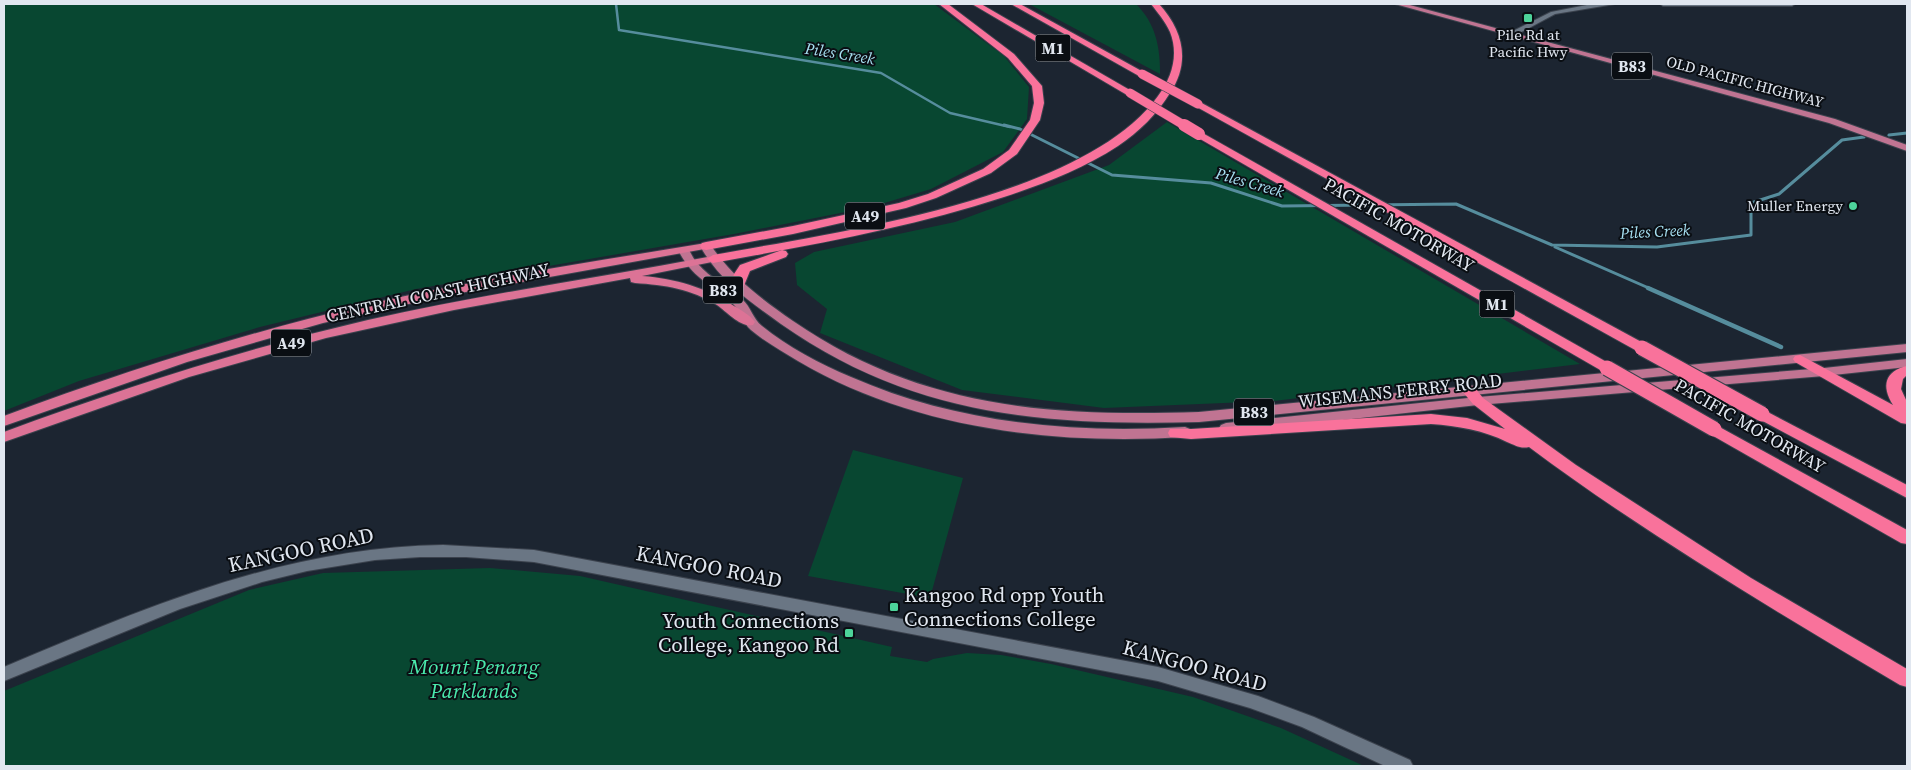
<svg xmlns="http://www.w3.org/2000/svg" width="1911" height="770" font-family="'Source Serif 4',serif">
  <rect width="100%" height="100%" fill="#1c2531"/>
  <g fill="#084731">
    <polygon points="4,4 934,4 1004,56 1029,87 1027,119 1003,152 931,189 871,207 734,234 416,289 260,327 79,381 4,411"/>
    <path d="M 1029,4 L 1136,4 C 1156,24 1160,47 1160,74 Z"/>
    <polygon points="1167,122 1580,364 1274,401 1104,408 962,390 820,333 827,309 797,285 795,263 814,252 955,222 1109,165"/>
    <polygon points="853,450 963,478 930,598 808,576"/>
    <polygon points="490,568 580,576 892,647 890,656 927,662 933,659 967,653 1001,655 1051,664 1193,697 1281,728 1364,766 4,766 4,691 249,590 323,573"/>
  </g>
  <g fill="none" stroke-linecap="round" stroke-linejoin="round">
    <polyline stroke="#568d9d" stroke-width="2.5" points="616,4 619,30 881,73 950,113 1010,127"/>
    <g stroke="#568d9d" stroke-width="3">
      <polyline points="1004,125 1020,129 1112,175 1211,183 1282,206 1456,204 1552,245 1657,247 1751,235 1751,203 1779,194 1842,140 1864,137"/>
      <polyline points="1889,135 1907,133"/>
      <polyline points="1555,247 1651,289"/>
    </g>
    <polyline stroke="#568d9d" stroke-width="4.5" points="1648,288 1781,347"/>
    <g stroke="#3b424d" stroke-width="2">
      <g id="minor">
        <polygon points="1592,4 1615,4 1555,14 1514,36 1507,34 1551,12"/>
        <polygon points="1660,4 1795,4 1792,6 1663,6"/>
        <path d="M 443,545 L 534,550 L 1158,667 L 1258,696 L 1314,717 L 1410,760 L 1413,766 L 1385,766 L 1302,727 L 1250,708 L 1158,681 L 534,562 L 466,557 L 420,557 L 375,560 L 307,571 L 262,582 L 180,609 L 4,681 L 4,667 C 147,607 286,547 443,545 Z"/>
      </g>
    </g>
    <g stroke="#3b424d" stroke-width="2">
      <g id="primary">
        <polygon points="1395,4 1406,4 1835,119 1907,145 1907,151 1829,123"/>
        <path d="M 706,243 L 710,244 C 732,277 760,298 793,321 C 919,408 1050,417 1199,412 L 1907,344 L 1907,352 L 1199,422 C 1044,426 912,416 781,324 C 750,302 719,280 700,246 Z"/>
        <path d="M 684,247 L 688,248 C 691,253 693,259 698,264 C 710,278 728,287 742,299 C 751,307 753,319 762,326 C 788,347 820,364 851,377 C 956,423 1071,434 1185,427 L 1190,429 L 1192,432 L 1190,435 L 1185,437 C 1054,445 913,429 798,361 C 782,351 765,342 751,330 C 742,322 741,312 734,305 C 712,283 694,281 678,250 Z"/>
        <polygon points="1907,359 1907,367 1824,376 1478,405 1226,433 1221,431 1219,428 1221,425 1226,423 1478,397 1824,368"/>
      </g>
    </g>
    <g stroke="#3b424d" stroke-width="2">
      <g id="trunk">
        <path d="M 706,243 L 712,246 L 710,248 L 449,295 L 323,323 L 187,362 L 4,426 L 4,416 C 122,372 242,334 364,305 C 477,279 592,262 706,243 Z"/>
        <path d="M 713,256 L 717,257 L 719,259 L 717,261 L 642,276 C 676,279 705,287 734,306 C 741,310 750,315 755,322 L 753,325 C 741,328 727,312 717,305 C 691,289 665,285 635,283 L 631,282 L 630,278 L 454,310 L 326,338 L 189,377 L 4,442 L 4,432 C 123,388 244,349 368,320 C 482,294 598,278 713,256 Z"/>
      </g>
    </g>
    <g stroke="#3b424d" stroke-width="2">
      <g id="motorway">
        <polygon points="939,4 948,4 1014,54 1042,86 1044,103 1040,120 1017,154 991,173 936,198 906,208 793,234 706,250 702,249 700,246 702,243 706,242 793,226 899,203 928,194 983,169 1009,150 1030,120 1034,103 1032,86 1008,58"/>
        <polygon points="972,4 981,4 1135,93 1133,95 1127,95"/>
        <polygon points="1011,4 1020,4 1147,74 1145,76 1139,76"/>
        <path d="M 1151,4 L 1159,4 C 1183,30 1191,62 1170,93 C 1157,114 1139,132 1118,146 C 1083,169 1043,184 1004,197 C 909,228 811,245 713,263 L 707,259 L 713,255 C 833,233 1084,199 1158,96 C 1172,77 1179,55 1170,32 C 1165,21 1158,13 1151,4 Z"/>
        <polygon points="1198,101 1647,345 1649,348 1647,351 1637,351 1195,106 1193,104"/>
        <polygon points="1199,131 1612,365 1614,368 1612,371 1602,371 1195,136 1194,134"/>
        <polygon points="782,250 786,251 788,254 786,257 750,271 743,288 733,288 731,285 734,274 740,265"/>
        <path d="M 1800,355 L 1893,405 C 1881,386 1885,371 1907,366 L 1907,375 L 1903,379 L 1901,389 L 1907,402 L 1907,424 L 1901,423 L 1795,362 L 1793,359 L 1795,356 Z"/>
        <path d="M 1470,386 L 1475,388 L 1483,398 L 1576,465 L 1751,578 L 1907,669 L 1907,687 L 1900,685 C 1774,610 1647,535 1529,447 C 1520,449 1515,445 1507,442 C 1483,430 1458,426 1431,424 L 1191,439 L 1170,437 L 1168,433 L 1170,429 L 1191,429 L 1431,414 L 1467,418 L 1505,429 L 1473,404 L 1462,391 L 1465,388 Z"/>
        <polygon points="1762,409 1907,485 1907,498 1757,418 1754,414 1757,410"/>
        <polygon points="1714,424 1907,530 1907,544 1901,543 1708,433 1706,429 1708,425"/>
      </g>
    </g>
    <use href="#minor" fill="#6a7684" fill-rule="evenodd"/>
    <use href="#primary" fill="#c07492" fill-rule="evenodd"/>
    <use href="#trunk" fill="#dc7396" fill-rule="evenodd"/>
    <use href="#motorway" fill="#f9729b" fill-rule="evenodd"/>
    <g stroke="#3b424d" stroke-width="10" stroke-linecap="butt">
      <g id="motorway-bridge-far2">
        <polyline points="1142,74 1198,104"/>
        <polyline points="1130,93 1187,127"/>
      </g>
    </g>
    <g stroke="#3b424d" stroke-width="13" stroke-linecap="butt">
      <polyline id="motorway-bridge-far1" points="1184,125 1199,134"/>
    </g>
    <g stroke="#3b424d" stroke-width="17" stroke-linecap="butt">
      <g id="motorway-bridge">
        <polyline points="1642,348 1762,414"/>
        <polyline points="1607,368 1714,429"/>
      </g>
    </g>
    <use href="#motorway-bridge-far2" stroke="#f9729b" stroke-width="9"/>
    <use href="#motorway-bridge-far1" stroke="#f9729b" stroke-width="12"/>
    <use href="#motorway-bridge" stroke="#f9729b" stroke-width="15"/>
  </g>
  <g fill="#4dd39a" stroke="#0a0e13" stroke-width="2">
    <rect x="1523" y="13" width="10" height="10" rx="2.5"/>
    <circle cx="1853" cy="206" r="5"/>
    <rect x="889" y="602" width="10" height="10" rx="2.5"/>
    <rect x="844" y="628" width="10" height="10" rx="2.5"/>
  </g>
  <g text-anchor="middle" stroke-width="4" stroke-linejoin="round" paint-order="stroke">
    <g font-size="15" fill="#e1e7f0" stroke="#0a0e13">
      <text x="1528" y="40">Pile Rd at<tspan x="1528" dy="17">Pacific Hwy</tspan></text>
      <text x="1843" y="211" text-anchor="end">Muller Energy</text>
    </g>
    <g font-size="15" fill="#e1e7f0" stroke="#0a0e13">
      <text transform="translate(1745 82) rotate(15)" y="5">OLD PACIFIC HIGHWAY</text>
    </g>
    <g fill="#0a0e13" stroke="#a0a6ae" stroke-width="1">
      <rect x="1035.5" y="34.5" width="35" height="27" rx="4"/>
      <rect x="1612" y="52.5" width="40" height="27" rx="4"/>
      <rect x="845" y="202.5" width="40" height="27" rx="4"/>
      <rect x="703" y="276.5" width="40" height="27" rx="4"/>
      <rect x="1479.5" y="290.5" width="35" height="27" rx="4"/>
      <rect x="271" y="329.5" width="40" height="27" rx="4"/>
      <rect x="1234" y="398.5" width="40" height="27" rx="4"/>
    </g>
    <g font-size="16" font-weight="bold" fill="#e1e7f0">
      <text x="1053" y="54">M1</text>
      <text x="1632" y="72">B83</text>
      <text x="865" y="222">A49</text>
      <text x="723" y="296">B83</text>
      <text x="1497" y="310">M1</text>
      <text x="291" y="349">A49</text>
      <text x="1254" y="418">B83</text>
    </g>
    <g font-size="16" font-style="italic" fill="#a7e0f2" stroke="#0a0e13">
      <text transform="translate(840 53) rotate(9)" y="6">Piles Creek</text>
      <text transform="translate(1250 182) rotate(16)" y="6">Piles Creek</text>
      <text transform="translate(1655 231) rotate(-3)" y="6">Piles Creek</text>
    </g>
    <g font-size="18" fill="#e1e7f0" stroke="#0a0e13">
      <text transform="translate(1399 225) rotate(30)" y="6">PACIFIC MOTORWAY</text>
      <text transform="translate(438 293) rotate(-12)" y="6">CENTRAL COAST HIGHWAY</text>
      <text transform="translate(1400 391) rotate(-6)" y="6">WISEMANS FERRY ROAD</text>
      <text transform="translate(1750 426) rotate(30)" y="6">PACIFIC MOTORWAY</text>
    </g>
    <g font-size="21" fill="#e1e7f0" stroke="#0a0e13">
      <text transform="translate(301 550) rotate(-12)" y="7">KANGOO ROAD</text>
      <text transform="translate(709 567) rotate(11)" y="7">KANGOO ROAD</text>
      <text transform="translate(1195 666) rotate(15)" y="7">KANGOO ROAD</text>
    </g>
    <g font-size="21" fill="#e1e7f0" stroke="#0a0e13" text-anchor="start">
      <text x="904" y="602">Kangoo Rd opp Youth<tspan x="904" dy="24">Connections College</tspan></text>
      <text x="839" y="628" text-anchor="end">Youth Connections<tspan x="839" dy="24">College, Kangoo Rd</tspan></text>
    </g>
    <g font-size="21" font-style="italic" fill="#4aeaad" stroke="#0a0e13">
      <text x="474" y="674">Mount Penang<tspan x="474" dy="24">Parklands</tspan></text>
    </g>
  </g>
  <rect width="1911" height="770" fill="none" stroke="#e1e7f0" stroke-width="10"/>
</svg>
